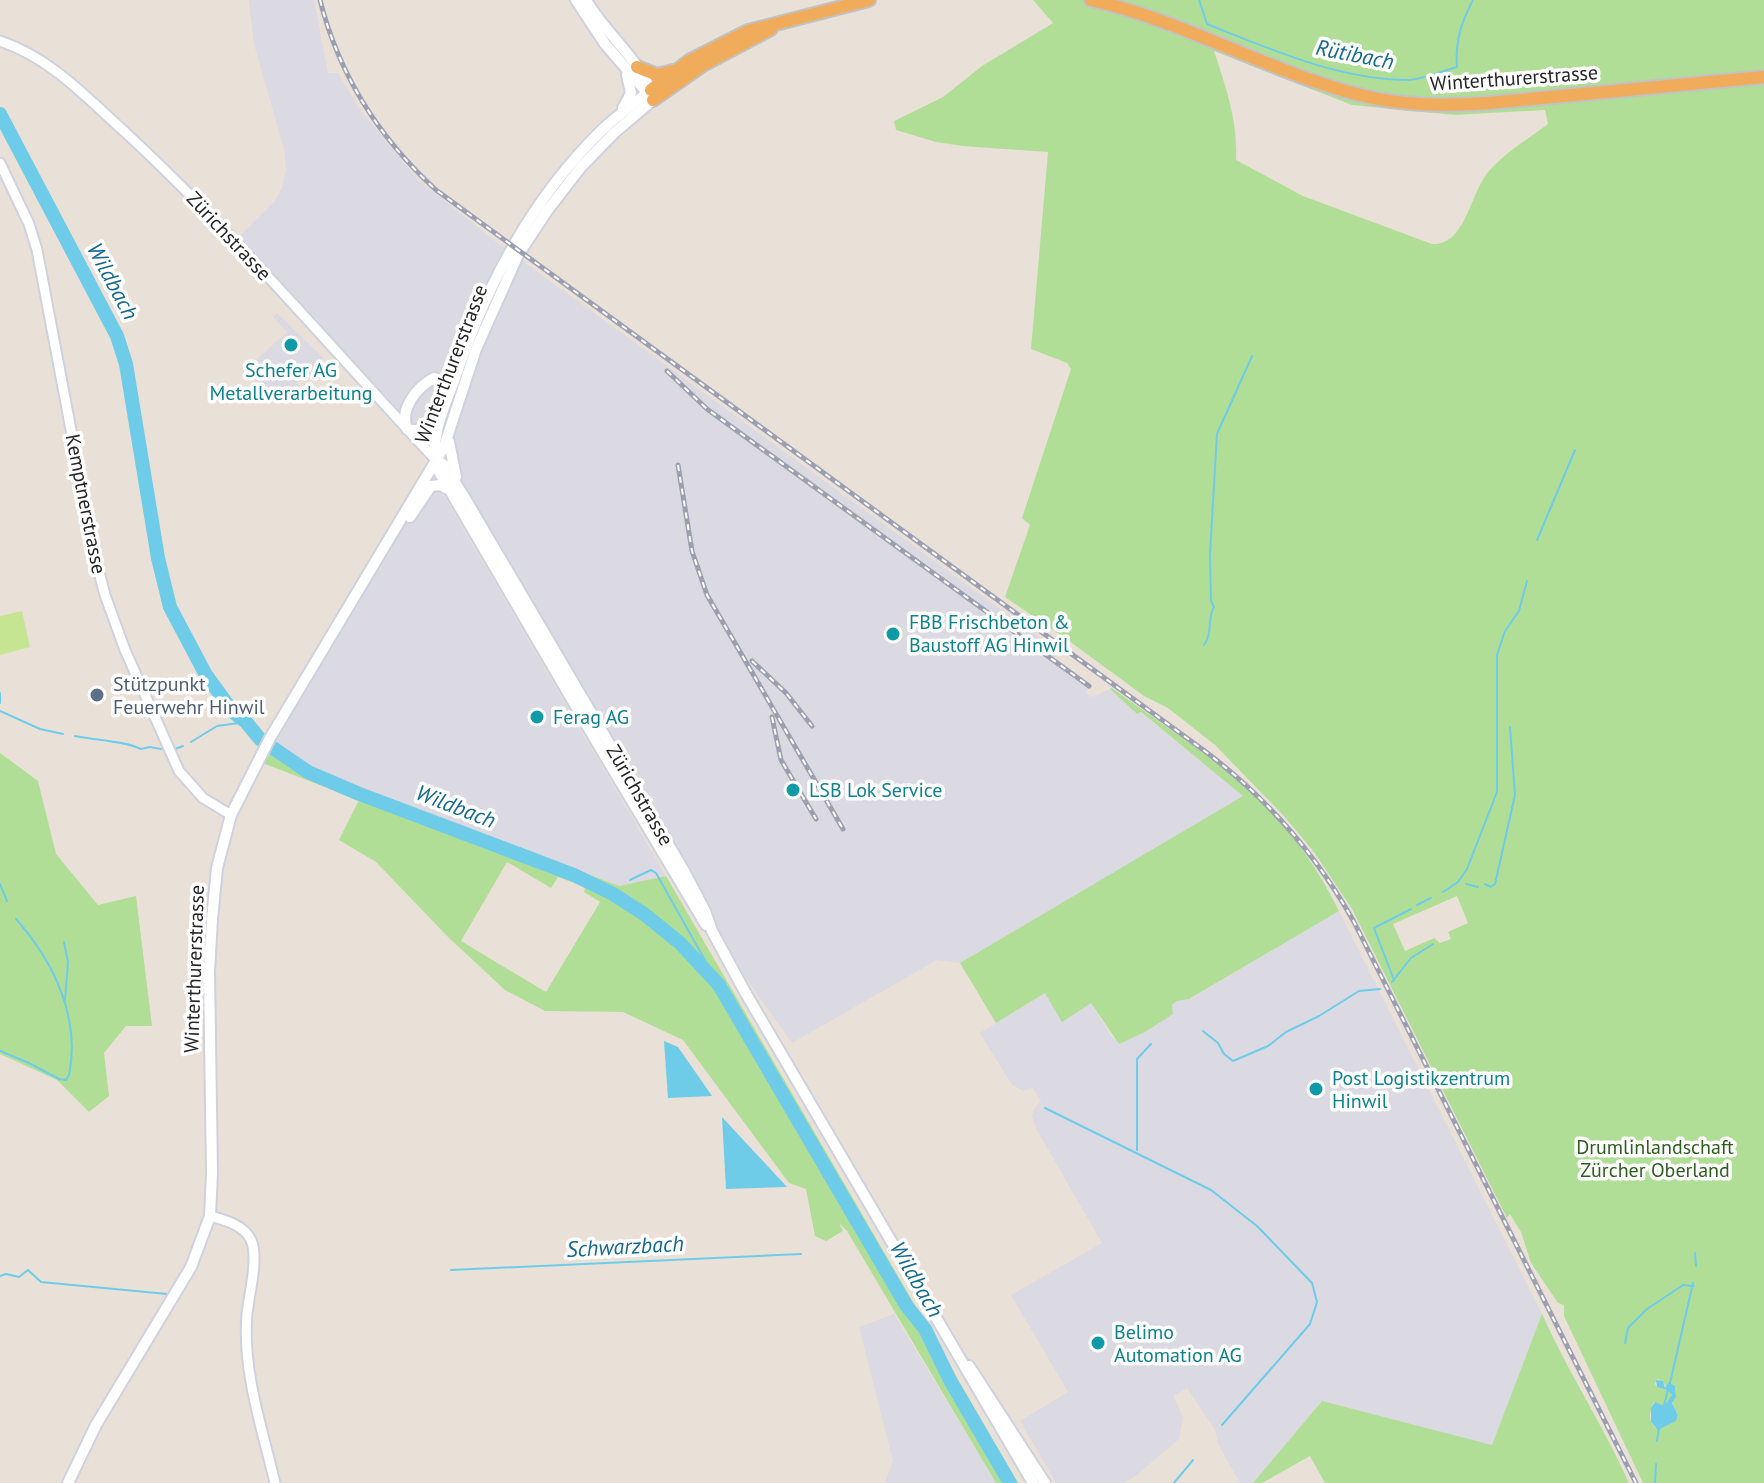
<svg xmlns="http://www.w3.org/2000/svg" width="1764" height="1483" font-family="'PT Sans',sans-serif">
  <rect width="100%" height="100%" fill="#e9e1d8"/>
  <g fill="#dbd9e1">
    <polygon points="249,0 314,0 328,73 338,73 360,110 419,181 494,240 1055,649 1052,652 1056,655 1052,661 1088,688 1085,693 1093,697 1110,689 1137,714 1140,712 1244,796 960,963 937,960 792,1043 712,931 466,500 235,241 274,202 282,188 286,170 284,149 254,44"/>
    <polygon points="277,313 323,358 296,383 298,386 282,400 280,398 276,401 246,369 287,332 273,317"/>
    <polygon points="438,491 444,496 666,876 619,886 307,767 270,738 396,528"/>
    <polygon points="1339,911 1542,1314 1492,1446 1322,1401 1253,1483 1240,1483 1218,1444 1215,1430 1187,1388 1174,1396 1183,1418 1179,1439 1137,1475 1124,1483 1056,1483 1020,1421 1068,1392 1011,1295 1102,1243 1038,1132 1032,1117 1034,1109 1041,1101 1033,1088 1023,1091 1012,1085 980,1033 1045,993 1091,1003 1111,1036 1120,1043 1145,1032 1177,1001 1190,999"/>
    <polygon points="894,1314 996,1483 885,1483 893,1461 859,1327"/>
  </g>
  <g fill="#b1de96" fill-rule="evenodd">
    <path d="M 1033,0 L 1764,0 L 1764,1483 L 1643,1483 L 1564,1316 L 1564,1305 L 1558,1303 L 1531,1263 L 1521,1232 L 1510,1214 L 1507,1218 L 1352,909 L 1314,852 L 1283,815 L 1215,745 L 1168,708 L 1144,696 L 1065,638 L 1005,597 L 1030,525 L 1022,518 L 1071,369 L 1067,363 L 1031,349 L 1048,152 L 963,146 L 936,142 L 896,130 L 894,121 L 943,97 L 982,66 L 1053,23 ZM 1214,51 L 1352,105 L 1455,115 L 1545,110 L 1548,124 C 1528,139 1506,152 1489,171 C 1470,192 1466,246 1432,244 L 1303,196 L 1236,160 C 1238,122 1226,87 1214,51 ZM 1457,896 L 1468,923 L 1448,932 L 1451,939 L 1440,943 L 1434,938 L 1405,951 L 1393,924 ZM 1657,1379 L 1664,1383 L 1666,1388 L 1669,1382 L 1675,1386 L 1676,1395 L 1672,1402 L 1678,1415 L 1676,1421 L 1659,1429 C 1647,1425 1649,1411 1654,1402 L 1664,1407 L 1672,1395 L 1667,1390 L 1657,1387 L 1655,1384 Z"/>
    <path d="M 1112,688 C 1162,725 1226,764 1269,809 C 1296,837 1322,876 1339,911 L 1189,999 L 1177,1001 L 1172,1005 L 1173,1014 L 1145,1032 L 1119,1044 L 1091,1003 L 1062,1022 L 1045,993 L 996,1023 L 960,963 L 1243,796 L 1141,712 L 1137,714 L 1110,689 Z"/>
    <path d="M 270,738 L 307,767 L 619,886 L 666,876 L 1018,1483 L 996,1483 L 847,1231 L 839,1223 L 843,1231 L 826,1241 L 815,1236 L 806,1189 L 789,1183 L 683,1040 L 623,1012 L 545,1011 L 505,990 L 449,938 L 376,862 L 339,840 L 359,800 L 257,761 ZM 507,862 L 551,888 L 558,877 L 585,887 L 584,892 L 600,902 L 546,992 L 461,941 Z"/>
    <polygon points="0,753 38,781 56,854 98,905 136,896 152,1026 126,1026 104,1053 109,1096 89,1112 57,1080 0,1054"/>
    <path d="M 1542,1314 C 1568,1372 1603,1425 1629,1483 L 1325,1483 L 1310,1456 L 1262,1483 L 1253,1483 L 1322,1401 L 1492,1445 Z"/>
  </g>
  <polygon fill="#c5e592" points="22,611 30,647 0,655 0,616"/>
  <g fill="#6ecce8">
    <polygon points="664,1041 678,1047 712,1096 668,1098"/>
    <polygon points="722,1117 787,1187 726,1189"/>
    <polygon points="1656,1380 1663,1381 1665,1388 1669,1382 1675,1386 1676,1397 1672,1403 1678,1415 1676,1421 1658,1430 1651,1422 1651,1408 1655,1402 1664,1406 1672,1395 1667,1390 1657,1387"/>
  </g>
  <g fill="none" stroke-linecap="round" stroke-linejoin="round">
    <g stroke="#6ecce8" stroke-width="2">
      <path d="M 1199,0 L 1207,24 C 1270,49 1339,80 1409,80 C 1424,79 1442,71 1457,67 C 1455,41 1461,23 1473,0"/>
      <polyline points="1537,540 1575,450"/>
      <path d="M 1204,645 C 1213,633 1207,618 1214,607 L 1211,601 L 1210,554 L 1217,434 L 1252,356"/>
      <polyline points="0,693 0,703"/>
      <polyline points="0,711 40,729 63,734"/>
      <path d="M 75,736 C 94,740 126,741 141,749 L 150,747 L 161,749"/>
      <polyline points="191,742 217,726 246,722"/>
      <polyline points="175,749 183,746"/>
      <polyline points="630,880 651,870 656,873 719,985"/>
      <polyline points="0,884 7,901"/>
      <polyline points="1466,884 1478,887"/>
      <polyline points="1485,884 1491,887 1495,884 1515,795 1510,727"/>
      <polyline points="1443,892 1458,882 1467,869 1497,792 1497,655 1505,631 1519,611 1527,581"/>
      <polyline points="1417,905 1431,898"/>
      <polyline points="64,942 68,962 65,1000"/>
      <polyline points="1394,980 1374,928 1411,909"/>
      <polyline points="1392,982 1411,958 1433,944"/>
      <polyline points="1203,1031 1218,1043 1224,1054 1233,1061 1268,1046 1286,1032 1319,1016 1359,991 1380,989"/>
      <path d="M 0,1051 L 29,1063 L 59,1079 L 66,1080 L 69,1075 C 81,1017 53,961 16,919"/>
      <polyline points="1045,1108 1211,1190 1257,1226 1312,1283 1317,1302 1310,1324 1222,1425"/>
      <polyline points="1137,1150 1137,1059 1151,1044"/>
      <polyline points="1695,1253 1696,1266"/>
      <polyline points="451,1270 801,1254"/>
      <polyline points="0,1276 6,1274 19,1277 28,1270 41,1282 167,1294"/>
      <polyline points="1625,1343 1628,1328 1647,1309 1683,1285 1694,1286"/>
      <polyline points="1670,1383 1693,1283"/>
      <polyline points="1664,1406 1668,1389"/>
      <polyline points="1657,1441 1659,1428"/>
      <polyline points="1174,1483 1193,1460"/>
      <polyline points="1655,1483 1656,1464"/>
    </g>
    <polyline stroke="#6ecce8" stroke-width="14" points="0,114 117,336 126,364 158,558 170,607 206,675 233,712 246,722 260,739 308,772 357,793 574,875 613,894 644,914 680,943 719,985 906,1305 925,1329 951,1382 1010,1483"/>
    <g stroke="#ced2df" stroke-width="13">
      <g id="tertiary">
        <path d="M 0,41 C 51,58 87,98 126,133 C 236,235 333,350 435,459"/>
        <polyline points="0,163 29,224 37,250 95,557 105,595 125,650 179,771 203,798 231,815"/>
        <path d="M 210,1216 C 225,1220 244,1225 251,1240 C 259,1258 249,1294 247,1314 C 242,1370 262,1428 275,1483"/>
      </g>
    </g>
    <g stroke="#ced2df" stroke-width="14">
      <g id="secondary">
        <polyline points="576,0 605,44 650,96"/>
        <path d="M 586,0 C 604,32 641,61 652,94"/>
        <path d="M 651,90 C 635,103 618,115 603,129 C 531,199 486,286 454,381 C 444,407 428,442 438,470 L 602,751 L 706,925"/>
        <polyline points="623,108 631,93 627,75"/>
        <path d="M 434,378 L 444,382 L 449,393 C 439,405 437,425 425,432 L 407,429 C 399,409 417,387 434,378 Z"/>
        <polyline points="449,442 456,477"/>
        <polyline points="435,459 444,465 466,500 684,871 705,911 712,931 745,992 1033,1483"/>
        <polyline points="410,517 431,486 440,485 448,489"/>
        <polyline points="969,1366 1045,1483"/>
        <polyline points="68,1483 96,1425 191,1267 210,1216 212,1173 209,972 212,919 217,868 231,815 270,738 444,447 476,349 518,255 547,211 581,167 614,133 653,100"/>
      </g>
    </g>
    <g stroke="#c2c2c2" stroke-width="16">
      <g id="trunk">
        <path d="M 1091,0 C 1189,22 1277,77 1373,98 C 1411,106 1449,106 1488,103 L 1764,77"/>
        <polyline points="637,67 657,75 673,71"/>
        <polyline points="651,90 689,61 748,31 869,0"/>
        <polyline points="653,100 703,65 771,29"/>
      </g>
    </g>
    <use href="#tertiary" stroke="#fff" stroke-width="9"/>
    <use href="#secondary" stroke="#fff" stroke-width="10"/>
    <use href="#trunk" stroke="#f0ac5a" stroke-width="12"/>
    <g stroke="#9c9fb0" stroke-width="5">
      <g id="rail">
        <path d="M 320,0 C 339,75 379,138 436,190 L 1206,752 C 1268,799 1316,854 1354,922 L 1636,1483"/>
        <polyline points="667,371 707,409 1089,686"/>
        <polyline points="678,465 692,551 707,595 843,829"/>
        <polyline points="752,661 786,693 812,726"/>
        <polyline points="772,717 781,760 816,819"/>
      </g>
    </g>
    <use href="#rail" stroke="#fff" stroke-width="2" stroke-dasharray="6" stroke-linecap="butt"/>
  </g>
  <g fill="#0f9aa8" stroke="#fff" stroke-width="3">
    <circle cx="291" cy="345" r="8"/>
    <circle cx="893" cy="634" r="8"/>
    <circle cx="537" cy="717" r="8"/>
    <circle cx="793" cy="790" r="8"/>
    <circle cx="1316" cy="1089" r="8"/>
    <circle cx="1098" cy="1343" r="8"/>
  </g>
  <circle fill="#5c6f8a" stroke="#fff" stroke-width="3" cx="97" cy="695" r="8"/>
  <g text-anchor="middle" stroke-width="7" stroke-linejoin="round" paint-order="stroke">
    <g font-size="20" fill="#262626" stroke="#fff">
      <text transform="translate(1514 78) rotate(-4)" y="7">Winterthurerstrasse</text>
      <text transform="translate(229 236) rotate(47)" y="7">Zürichstrasse</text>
      <text transform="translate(451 364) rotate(-69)" y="7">Winterthurerstrasse</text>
      <text transform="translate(86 504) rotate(79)" y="7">Kemptnerstrasse</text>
      <text transform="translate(640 795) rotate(60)" y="7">Zürichstrasse</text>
      <text transform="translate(194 969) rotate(-88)" y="7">Winterthurerstrasse</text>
    </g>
    <g font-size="20" fill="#0d838f" stroke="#fff" text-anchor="start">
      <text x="291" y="377" text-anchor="middle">Schefer AG<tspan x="291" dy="23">Metallverarbeitung</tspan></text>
      <text x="909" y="629">FBB Frischbeton &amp;<tspan x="909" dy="23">Baustoff AG Hinwil</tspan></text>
      <text x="553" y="724">Ferag AG</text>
      <text x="809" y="797">LSB Lok Service</text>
      <text x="1332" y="1085">Post Logistikzentrum<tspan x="1332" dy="23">Hinwil</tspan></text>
      <text x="1114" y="1339">Belimo<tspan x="1114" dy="23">Automation AG</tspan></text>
    </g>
    <g font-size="20" fill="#4e5e75" stroke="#fff" text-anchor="start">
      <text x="113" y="691">Stützpunkt<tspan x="113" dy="23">Feuerwehr Hinwil</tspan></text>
    </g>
    <g font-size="20" fill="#2c5e1c" stroke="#fff">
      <text x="1655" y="1154">Drumlinlandschaft<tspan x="1655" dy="23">Zürcher Oberland</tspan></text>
    </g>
    <g font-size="22" font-style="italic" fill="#13698e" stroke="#fff">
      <text transform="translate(1355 54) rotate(11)" y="8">Rütibach</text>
      <text transform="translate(113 281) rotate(62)" y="8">Wildbach</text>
      <text transform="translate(456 806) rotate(21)" y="8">Wildbach</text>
      <text transform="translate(625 1246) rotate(-3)" y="8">Schwarzbach</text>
      <text transform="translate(917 1279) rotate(60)" y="8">Wildbach</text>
    </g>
  </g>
</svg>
